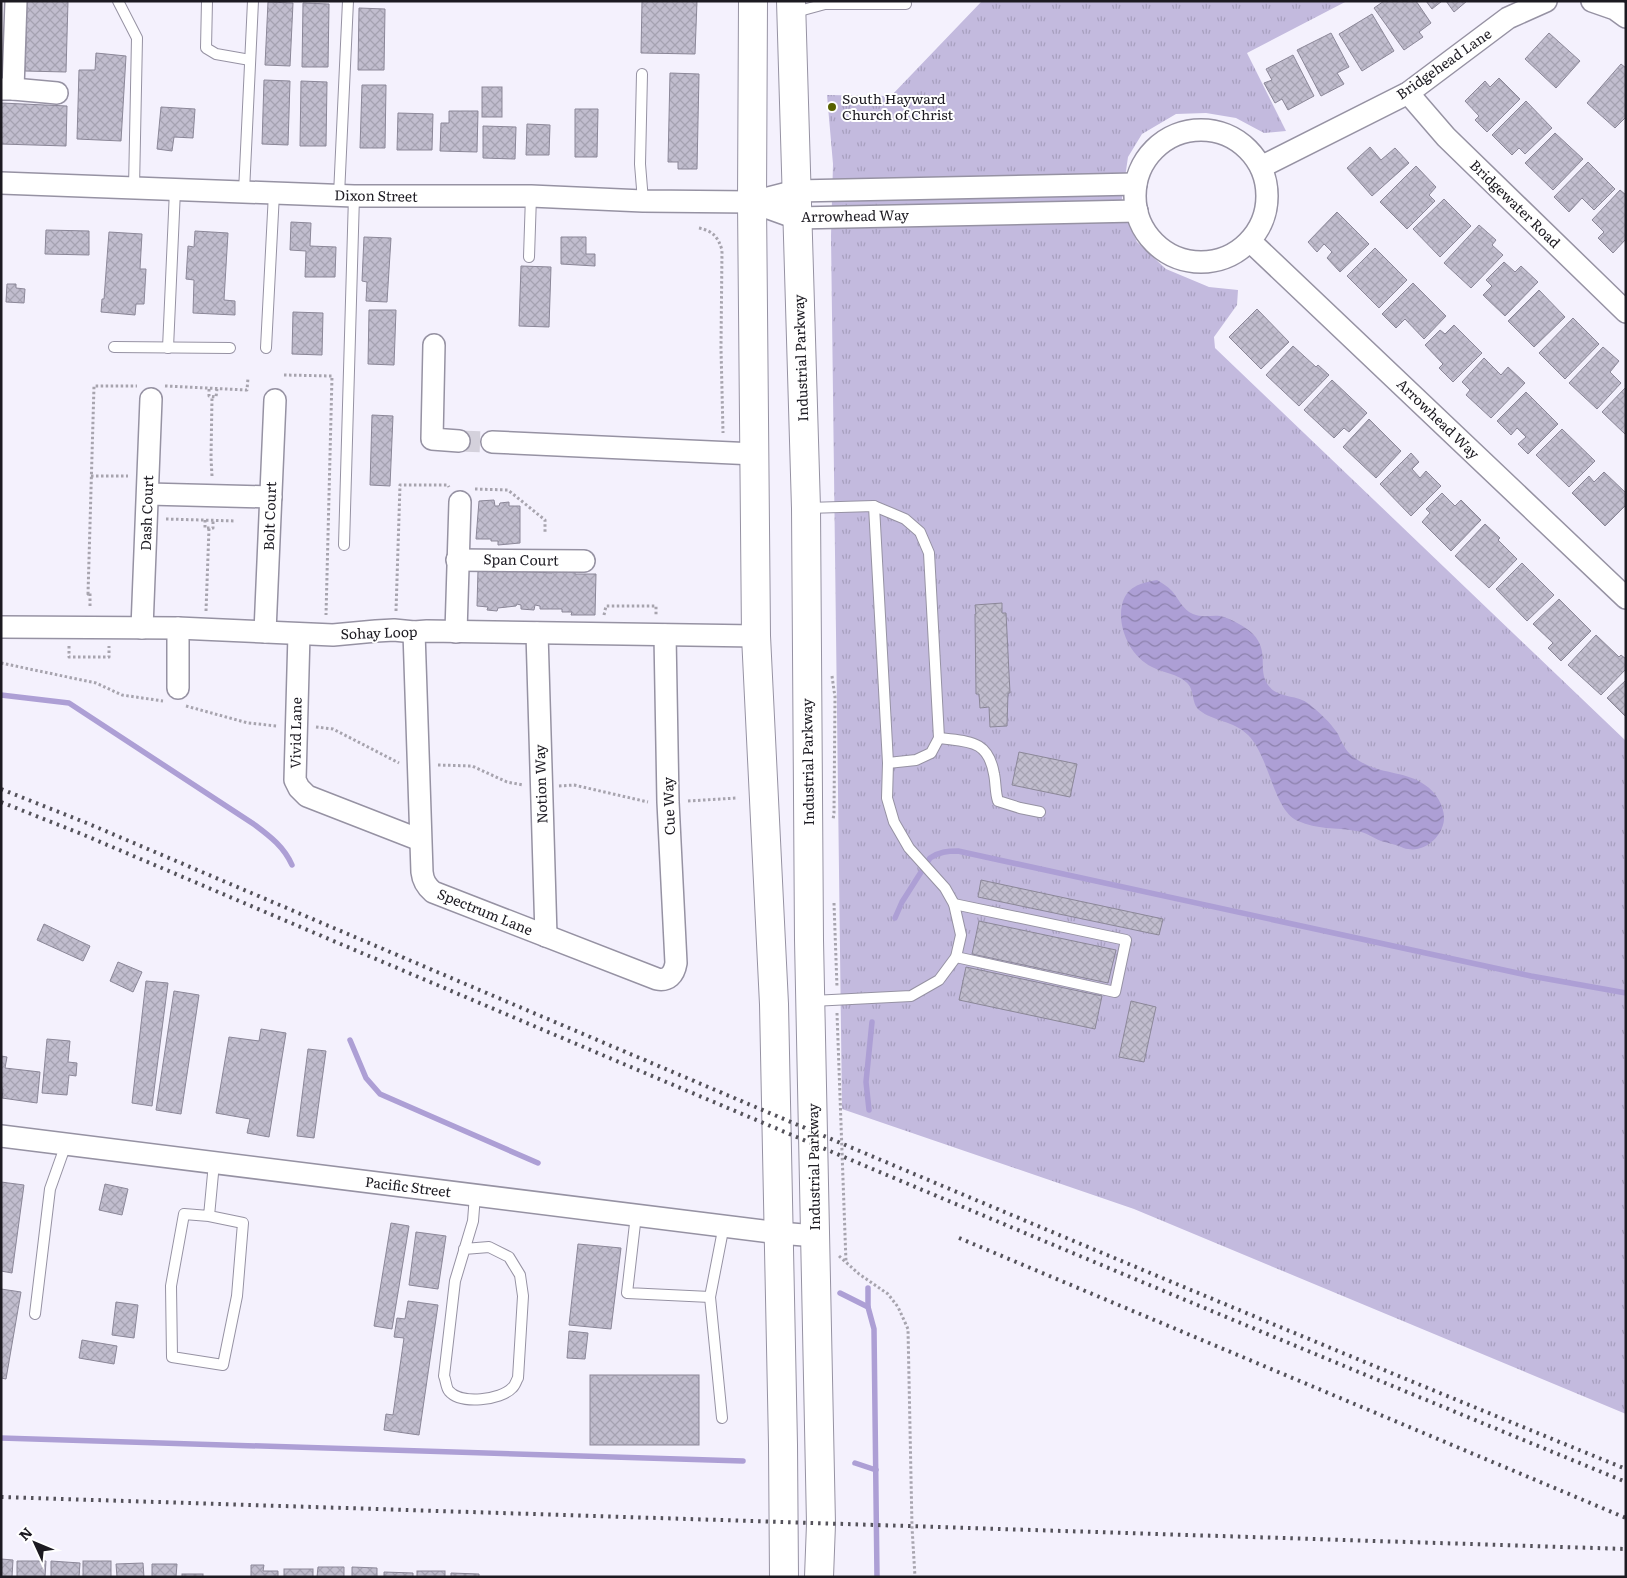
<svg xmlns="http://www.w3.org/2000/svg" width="1627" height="1578" font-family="Literata,serif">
  <defs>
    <pattern id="grass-tufts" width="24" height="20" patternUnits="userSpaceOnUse" patternTransform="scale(1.25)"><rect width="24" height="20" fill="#c3bade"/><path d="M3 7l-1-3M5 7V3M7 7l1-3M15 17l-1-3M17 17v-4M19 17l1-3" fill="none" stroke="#a79fbe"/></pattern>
    <pattern id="water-waves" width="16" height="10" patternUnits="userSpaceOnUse" patternTransform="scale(1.25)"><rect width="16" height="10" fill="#ad9fd5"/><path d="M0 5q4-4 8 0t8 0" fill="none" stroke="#8c81ac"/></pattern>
    <pattern id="building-cross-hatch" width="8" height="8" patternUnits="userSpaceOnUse" patternTransform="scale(1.25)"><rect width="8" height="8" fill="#c1bdce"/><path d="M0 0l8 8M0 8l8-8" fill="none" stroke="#a5a2b1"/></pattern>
  </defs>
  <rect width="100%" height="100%" fill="#f4f1fd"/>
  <polygon fill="url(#grass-tufts)" points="982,1 1347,1 1247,53 1286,131 1264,133 1236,118 1206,113 1176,114 1142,134 1128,157 1121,205 1137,242 1166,269 1209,287 1238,290 1237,305 1214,337 1215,348 1626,741 1626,1414 1134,1209 842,1109 831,236 833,164 827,95 891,96"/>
  <path fill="url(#water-waves)" d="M 1157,580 C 1162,583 1167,586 1172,591 C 1178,598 1183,610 1193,614 C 1202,618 1211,615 1220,616 C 1230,618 1246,627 1253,634 C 1270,652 1257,669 1268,685 C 1278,699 1297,694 1309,704 C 1320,713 1330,722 1338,734 C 1340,738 1341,742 1344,746 C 1348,754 1357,760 1365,764 C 1384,774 1408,772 1425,785 C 1436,792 1445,807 1444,820 C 1442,837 1425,852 1408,849 C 1405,849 1402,847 1399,846 C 1394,844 1387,843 1381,841 C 1373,838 1366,832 1356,831 C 1336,827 1317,830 1298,821 C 1273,810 1270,757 1248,735 C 1233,720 1214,722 1199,710 C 1191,703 1195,689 1186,682 C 1178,674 1163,673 1152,667 C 1131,657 1117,628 1122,605 C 1126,587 1140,583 1157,580 Z"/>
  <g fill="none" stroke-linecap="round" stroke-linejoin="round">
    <g stroke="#ad9fd5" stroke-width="5.5">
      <path d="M 1,695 L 69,703 L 255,825 C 271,837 284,847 292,865"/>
      <path d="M 895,918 L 902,902 L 930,858 C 939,852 947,851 958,851 L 1531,976 L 1626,993"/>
      <polyline points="350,1040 366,1078 380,1094 538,1163"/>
      <polyline points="869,1110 866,1082 872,1022"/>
      <polyline points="868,1288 868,1307"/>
      <polyline points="840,1293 868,1307 874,1329 877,1577"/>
      <polyline points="1,1438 743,1461"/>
      <polyline points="855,1463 876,1470"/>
    </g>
  </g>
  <g fill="url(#building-cross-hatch)" stroke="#8b8798">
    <polygon points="27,1 68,1 66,72 25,71"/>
    <polygon points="642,1 697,1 695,54 641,53"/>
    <polygon points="1384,1 1416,1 1431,23 1419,32 1423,37 1404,50 1374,8"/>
    <polygon points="1426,1 1442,1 1432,9"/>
    <polygon points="1446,1 1467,1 1454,12"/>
    <polygon points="268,2 293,3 290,66 265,65"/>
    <polygon points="303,3 329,4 328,67 302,67"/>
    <polygon points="359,8 385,9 384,70 358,70"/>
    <polygon points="1372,14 1394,51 1362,71 1339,34"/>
    <polygon points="1331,33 1349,67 1337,73 1344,84 1321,96 1297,50"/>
    <polygon points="1549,33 1580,61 1556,88 1525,59"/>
    <polygon points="96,53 126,56 121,141 77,139 79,70 95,70"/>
    <polygon points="1293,55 1314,96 1288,110 1282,99 1275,103 1264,83 1272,80 1266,69"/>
    <polygon points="1621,64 1626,68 1626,117 1615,128 1587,103"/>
    <polygon points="670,73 699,74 697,169 678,169 678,162 668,162"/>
    <polygon points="1499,78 1520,99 1487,132 1475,120 1479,116 1465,101 1485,81 1490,87"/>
    <polygon points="264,80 290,81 288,145 262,144"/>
    <polygon points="301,81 327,82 326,146 300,146"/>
    <polygon points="362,85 386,85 385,148 360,148"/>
    <rect x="482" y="87" width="20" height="30"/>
    <polygon points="1526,101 1552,128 1525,154 1519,148 1512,155 1492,135"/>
    <polygon points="1,103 67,106 66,146 1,144"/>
    <polygon points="161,107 195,109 193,138 174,137 172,151 157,149"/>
    <polygon points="575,109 598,109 597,157 575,157"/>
    <polygon points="449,111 478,111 477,152 440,151 441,123 449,123"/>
    <polygon points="398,113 433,114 432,150 397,150"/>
    <polygon points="527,124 550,125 549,155 526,155"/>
    <polygon points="483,126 516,127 515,159 483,158"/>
    <polygon points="1555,133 1583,159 1553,190 1525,163"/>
    <polygon points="1370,147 1381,160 1395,148 1409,163 1372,196 1347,168"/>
    <polygon points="1588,162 1615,189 1594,210 1582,198 1569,212 1554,197"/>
    <polygon points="1416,166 1436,187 1429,195 1435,201 1407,229 1380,202"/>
    <polygon points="1620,190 1626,195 1626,239 1613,253 1598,238 1604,232 1592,220"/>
    <polygon points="1444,199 1471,226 1440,257 1413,229"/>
    <polygon points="1337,212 1369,244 1340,272 1327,258 1332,252 1324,244 1317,252 1308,242"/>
    <polygon points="291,222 311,223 310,246 336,247 335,277 305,277 306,251 290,250"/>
    <polygon points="1479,225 1496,240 1492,245 1503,255 1471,288 1444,263"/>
    <polygon points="46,230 89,231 89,255 45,254"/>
    <polygon points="195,231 228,233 224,300 235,301 235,315 193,313 194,280 186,279 188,246 194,247"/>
    <polygon points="109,232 142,234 140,269 146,269 144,304 136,304 135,315 101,312 102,299 104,299"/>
    <polygon points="364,237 391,238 387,302 366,301 367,282 362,281"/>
    <polygon points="561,237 586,237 586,254 595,254 595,266 561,264"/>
    <polygon points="1375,248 1407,280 1379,308 1347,276"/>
    <polygon points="1504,262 1515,272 1521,266 1538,282 1505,316 1483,295 1492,286 1486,280"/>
    <polygon points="521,266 551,267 549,327 519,326"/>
    <polygon points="1413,283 1446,316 1424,339 1405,319 1396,328 1382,314"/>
    <polygon points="7,284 16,284 16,288 25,289 24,303 6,302"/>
    <polygon points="1539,290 1565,317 1534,347 1508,321"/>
    <polygon points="1257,309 1289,342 1261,369 1229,337"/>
    <polygon points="369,310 396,310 394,365 368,364"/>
    <polygon points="293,312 323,313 322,355 292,354"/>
    <polygon points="1573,318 1599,344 1565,379 1539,353"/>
    <polygon points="1454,325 1482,353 1453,382 1439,368 1443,364 1425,345 1440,330 1445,334"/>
    <polygon points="1293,346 1316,367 1318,365 1329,375 1299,406 1266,375"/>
    <polygon points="1603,347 1619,361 1610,372 1621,383 1597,409 1569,383"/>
    <polygon points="1484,358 1501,375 1508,367 1525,383 1491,418 1466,395 1470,390 1462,382"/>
    <polygon points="1332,380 1367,413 1349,432 1344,428 1334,438 1304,410"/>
    <polygon points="1626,387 1626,435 1602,412"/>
    <polygon points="1526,392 1558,424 1528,454 1518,444 1526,437 1517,428 1511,435 1497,421"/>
    <polygon points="372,415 393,416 390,486 370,485"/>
    <polygon points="1369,419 1401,451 1376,478 1343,447"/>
    <polygon points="1562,429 1595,461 1569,487 1536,455"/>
    <polygon points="1411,453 1419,462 1412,469 1420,478 1426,471 1441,486 1411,516 1380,484"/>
    <polygon points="1604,472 1626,493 1626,505 1605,526 1572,493 1589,476 1594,482"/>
    <polygon points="1442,493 1455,506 1461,500 1481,520 1451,551 1422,522 1430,513 1426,509"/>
    <polygon points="494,500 495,506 499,506 500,503 509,502 509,506 520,506 520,543 498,545 498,541 491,541 491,539 476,539 479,501"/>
    <polygon points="1485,524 1500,538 1498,540 1517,559 1489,588 1455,556"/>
    <polygon points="1522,563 1554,595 1527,621 1496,589"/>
    <polygon points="519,569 519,571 552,573 553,570 575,572 575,574 596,574 595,615 571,615 572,612 562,612 562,609 540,609 540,606 535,605 534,610 521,609 521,605 517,604 516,606 498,608 497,611 487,610 488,607 477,606 478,570"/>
    <polygon points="1559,599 1591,631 1561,661 1548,648 1553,643 1533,624"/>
    <polygon points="1002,603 1002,613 1006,613 1010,693 1008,693 1007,726 990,727 989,707 980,708 979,694 976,694 975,614 976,614 975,605"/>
    <polygon points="1596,635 1619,657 1621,655 1626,659 1626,669 1601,695 1568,665"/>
    <polygon points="1626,680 1626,717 1607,698"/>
    <polygon points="1019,752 1077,764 1070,797 1012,785"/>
    <polygon points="981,880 1163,919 1159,935 978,897"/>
    <polygon points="979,921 1116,950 1108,983 972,954"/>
    <polygon points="44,924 90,946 83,961 37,940"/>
    <polygon points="118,962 142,972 133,992 110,981"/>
    <polygon points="966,967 1102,996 1095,1029 959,1000"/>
    <polygon points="146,981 168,983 152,1106 132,1103"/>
    <polygon points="174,991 199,995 181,1114 156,1110"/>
    <polygon points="1131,1001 1156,1007 1144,1062 1119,1057"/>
    <polygon points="261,1029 286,1033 269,1137 247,1133 250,1119 216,1113 229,1037 259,1041"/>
    <polygon points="47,1039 70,1041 68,1062 77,1063 76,1076 69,1075 67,1095 42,1093"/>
    <polygon points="308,1049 326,1051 314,1138 297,1136"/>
    <polygon points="1,1056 7,1057 5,1068 40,1072 37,1103 2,1098 3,1089 1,1089"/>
    <polygon points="1,1182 24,1185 12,1273 1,1271"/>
    <polygon points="105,1184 128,1189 122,1215 99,1210"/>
    <polygon points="391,1223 409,1226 392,1329 374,1326"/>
    <polygon points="416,1232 446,1236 438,1289 409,1285"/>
    <polygon points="578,1244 621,1248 611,1329 569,1325"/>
    <polygon points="1,1289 21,1292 6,1379 1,1378"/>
    <polygon points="408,1301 438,1305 419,1435 384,1430 386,1414 393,1415 404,1338 394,1337 397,1318 405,1319"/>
    <polygon points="116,1302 138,1305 134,1338 112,1335"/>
    <polygon points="569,1331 588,1333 585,1359 567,1358"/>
    <polygon points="82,1340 117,1346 114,1364 79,1358"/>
    <rect x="590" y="1375" width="109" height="70"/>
    <polygon points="1,1559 13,1560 12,1577 1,1577"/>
    <polygon points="17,1561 46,1561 45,1577 17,1577"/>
    <polygon points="51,1561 80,1563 79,1577 51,1577"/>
    <rect x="83" y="1561" width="28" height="16"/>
    <polygon points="143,1563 144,1577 117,1577 116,1564"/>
    <polygon points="152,1564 177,1564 176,1577 152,1577"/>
    <polygon points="251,1565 264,1565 263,1571 278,1571 278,1577 251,1577"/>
    <polygon points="318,1567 344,1567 344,1577 317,1577"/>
    <polygon points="352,1567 377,1568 377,1577 352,1577"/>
    <rect x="284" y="1569" width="29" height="8"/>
    <rect x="417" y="1571" width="28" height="6"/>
    <polygon points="384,1572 413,1573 413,1577 384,1577"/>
    <polygon points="451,1573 479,1574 479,1577 451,1577"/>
    <rect x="182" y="1574" width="21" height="3"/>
  </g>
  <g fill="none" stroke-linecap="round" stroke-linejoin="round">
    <polyline stroke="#d4d1dc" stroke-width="21" stroke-dasharray="21 11" stroke-linecap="butt" points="459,441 492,442"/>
    <g stroke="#9692a3" stroke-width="12">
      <g id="service">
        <polyline points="118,1 137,38 134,188"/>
        <polyline points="207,1 206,48 216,54 250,60"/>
        <polyline points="792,13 825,4 906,4"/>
        <polyline points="642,74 640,164 643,201"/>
        <polyline points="244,192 253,1"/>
        <polyline points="339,195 348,1"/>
        <polyline points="529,257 531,196"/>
        <polyline points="114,347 230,348"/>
        <polyline points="168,348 175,190"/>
        <polyline points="266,348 274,193"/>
        <polyline points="807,508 874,506 905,519 920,532 929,553 939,738 931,753 916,760 888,763"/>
        <polyline points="344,545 354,196"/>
        <path d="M 939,738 C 968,742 988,739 994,774 C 996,783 995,792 998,801 L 1020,808 L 1040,812"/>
        <polyline points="954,904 1126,940 1115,992 956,957"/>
        <polyline points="812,1001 911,996 939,980 956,957 961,935 954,904 945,888 909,848 894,822 887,798 888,763 874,506"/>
        <polyline points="636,1215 627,1293 710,1297"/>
        <polyline points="209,1216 243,1223 237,1296 223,1365 172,1357 171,1286 184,1214 209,1216 214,1163"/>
        <path d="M 464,1249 L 489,1247 L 509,1257 L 520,1275 L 523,1296 L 518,1378 C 516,1381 515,1386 512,1388 C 501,1400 461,1405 449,1391 C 446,1388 446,1380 444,1376 L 455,1281 L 473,1221 L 475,1195"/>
        <polyline points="35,1314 50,1189 66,1144"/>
        <polyline points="722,1418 710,1297 724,1225"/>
      </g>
    </g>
    <g stroke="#9692a3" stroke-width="24">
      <g id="minor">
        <polyline points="1592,1 1615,9 1626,17"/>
        <polyline points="1,89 13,89 16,1"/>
        <polyline points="13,89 57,93"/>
        <polyline points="1408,93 1446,137 1626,312"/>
        <circle cx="1201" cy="196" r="66"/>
        <polyline points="1261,167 1408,93 1508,18 1546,1"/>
        <polyline points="1,183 354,196 531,196 643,201 752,202 796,191 1136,184"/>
        <polyline points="752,202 796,218 1137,211"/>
        <polyline points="1250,241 1626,598"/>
        <polyline points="434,345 432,439 459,441"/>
        <polyline points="492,442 755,454"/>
        <polyline points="148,494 271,497"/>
        <polyline points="457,560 584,561"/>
        <polyline points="1,627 178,628 333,635 376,631 394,630 414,632 427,631 756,636"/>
        <polyline points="142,628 151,399"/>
        <polyline points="265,632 275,400"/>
        <path d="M 414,632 L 422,872 C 423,881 426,886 433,892 L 657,979 C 668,981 674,975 676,963 L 668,802 L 665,635"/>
        <polyline points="456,632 460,502"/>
        <polyline points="537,633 546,936"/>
        <polyline points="299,634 295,780 299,788 307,796 420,840"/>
        <polyline points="178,688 178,628"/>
        <polyline points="1,1136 779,1233 816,1236"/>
      </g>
    </g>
    <g stroke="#9692a3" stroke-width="30">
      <g id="secondary">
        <polyline points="753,1 752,202 756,636 774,1004 783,1445 784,1577"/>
        <polyline points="791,1 806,508 809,940 821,1524 819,1577"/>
      </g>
    </g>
    <g stroke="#a7a4ae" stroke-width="3" stroke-dasharray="2.5 2.5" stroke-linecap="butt">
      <path d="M 699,228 C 713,231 718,237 722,250 L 721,348 L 723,433"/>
      <polyline points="284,375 332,376 326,615"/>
      <polyline points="165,386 247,390 248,378"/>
      <polyline points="209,389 209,396 216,397 217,389"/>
      <polyline points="91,476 128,476"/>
      <polyline points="212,476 211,458 212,397"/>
      <polyline points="475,489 508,490 545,520 545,532"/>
      <polyline points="166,519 236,521"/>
      <polyline points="205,520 205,528 213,528 213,520"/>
      <polyline points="90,606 90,593 88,594 94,386 137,386"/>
      <polyline points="206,611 209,528"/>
      <polyline points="396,611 400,485 448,485 449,487"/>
      <polyline points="604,615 606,606 656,606 656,615"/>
      <polyline points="69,646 69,657 109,657 109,646"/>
      <polyline points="1,663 96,683 122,695 163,701"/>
      <polyline points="832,676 835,697 834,813 833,820"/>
      <polyline points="186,706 248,723 277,726"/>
      <polyline points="316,727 333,729 399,763"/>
      <polyline points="438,765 472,766 507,782 523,785"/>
      <polyline points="559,786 574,785 648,802"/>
      <polyline points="688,801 737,798"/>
      <polyline points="834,903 837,987"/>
      <polyline points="837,1013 846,1262"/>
      <polyline points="839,1256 859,1274 888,1294 898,1307 908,1329 912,1527 915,1577"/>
    </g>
    <use href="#service" stroke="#fff" stroke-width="10"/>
    <use href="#minor" stroke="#fff" stroke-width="21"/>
    <use href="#secondary" stroke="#fff" stroke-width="28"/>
    <g stroke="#54525a" stroke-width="4" stroke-dasharray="2.5 5" stroke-linecap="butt">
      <path d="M 1,789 L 89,824 C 600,1041 1111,1260 1626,1469"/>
      <path d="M 1,802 L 84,835 C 597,1053 1110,1271 1626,1482"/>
      <polyline points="959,1238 1626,1518"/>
      <polyline points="1,1497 1626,1549"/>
    </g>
  </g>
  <circle fill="#586100" stroke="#fff" stroke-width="2" cx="832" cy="107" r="5"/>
  <g text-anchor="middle" stroke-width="4" stroke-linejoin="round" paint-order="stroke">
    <g font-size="14" fill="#1c1a21" stroke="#fff">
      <text transform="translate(1444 64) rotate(-35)" y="5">Bridgehead Lane</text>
      <text transform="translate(376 196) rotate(1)" y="5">Dixon Street</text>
      <text transform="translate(1515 204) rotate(44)" y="5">Bridgewater Road</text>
      <text transform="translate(855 216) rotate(-1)" y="5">Arrowhead Way</text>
      <text transform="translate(801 358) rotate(-92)" y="5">Industrial Parkway</text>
      <text transform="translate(1438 419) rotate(44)" y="5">Arrowhead Way</text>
      <text transform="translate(147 513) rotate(-88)" y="5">Dash Court</text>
      <text transform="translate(270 516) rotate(-88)" y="5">Bolt Court</text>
      <text transform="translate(521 560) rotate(1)" y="5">Span Court</text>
      <text transform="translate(379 633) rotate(-2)" y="5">Sohay Loop</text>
      <text transform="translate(296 733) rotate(-89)" y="5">Vivid Lane</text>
      <text transform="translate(808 762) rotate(-91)" y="5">Industrial Parkway</text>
      <text transform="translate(541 784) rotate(-92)" y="5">Notion Way</text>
      <text transform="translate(669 806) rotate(-92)" y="5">Cue Way</text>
      <text transform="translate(485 912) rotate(22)" y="5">Spectrum Lane</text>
      <text transform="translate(814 1167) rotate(-91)" y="5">Industrial Parkway</text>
      <text transform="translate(408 1187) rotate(7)" y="5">Pacific Street</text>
    </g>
    <g font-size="14" fill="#1c1a21" stroke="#fff" text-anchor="start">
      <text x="842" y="104">South Hayward<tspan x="842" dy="16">Church of Christ</tspan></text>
    </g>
  </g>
  <rect width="1627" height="1578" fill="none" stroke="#1c1a21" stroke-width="5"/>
  <g transform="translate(35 1543) rotate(314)" stroke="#ffffff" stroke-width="4" paint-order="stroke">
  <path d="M0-4L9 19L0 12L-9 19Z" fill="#1c1a21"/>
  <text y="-8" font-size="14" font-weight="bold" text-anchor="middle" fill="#1c1a21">N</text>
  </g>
</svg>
